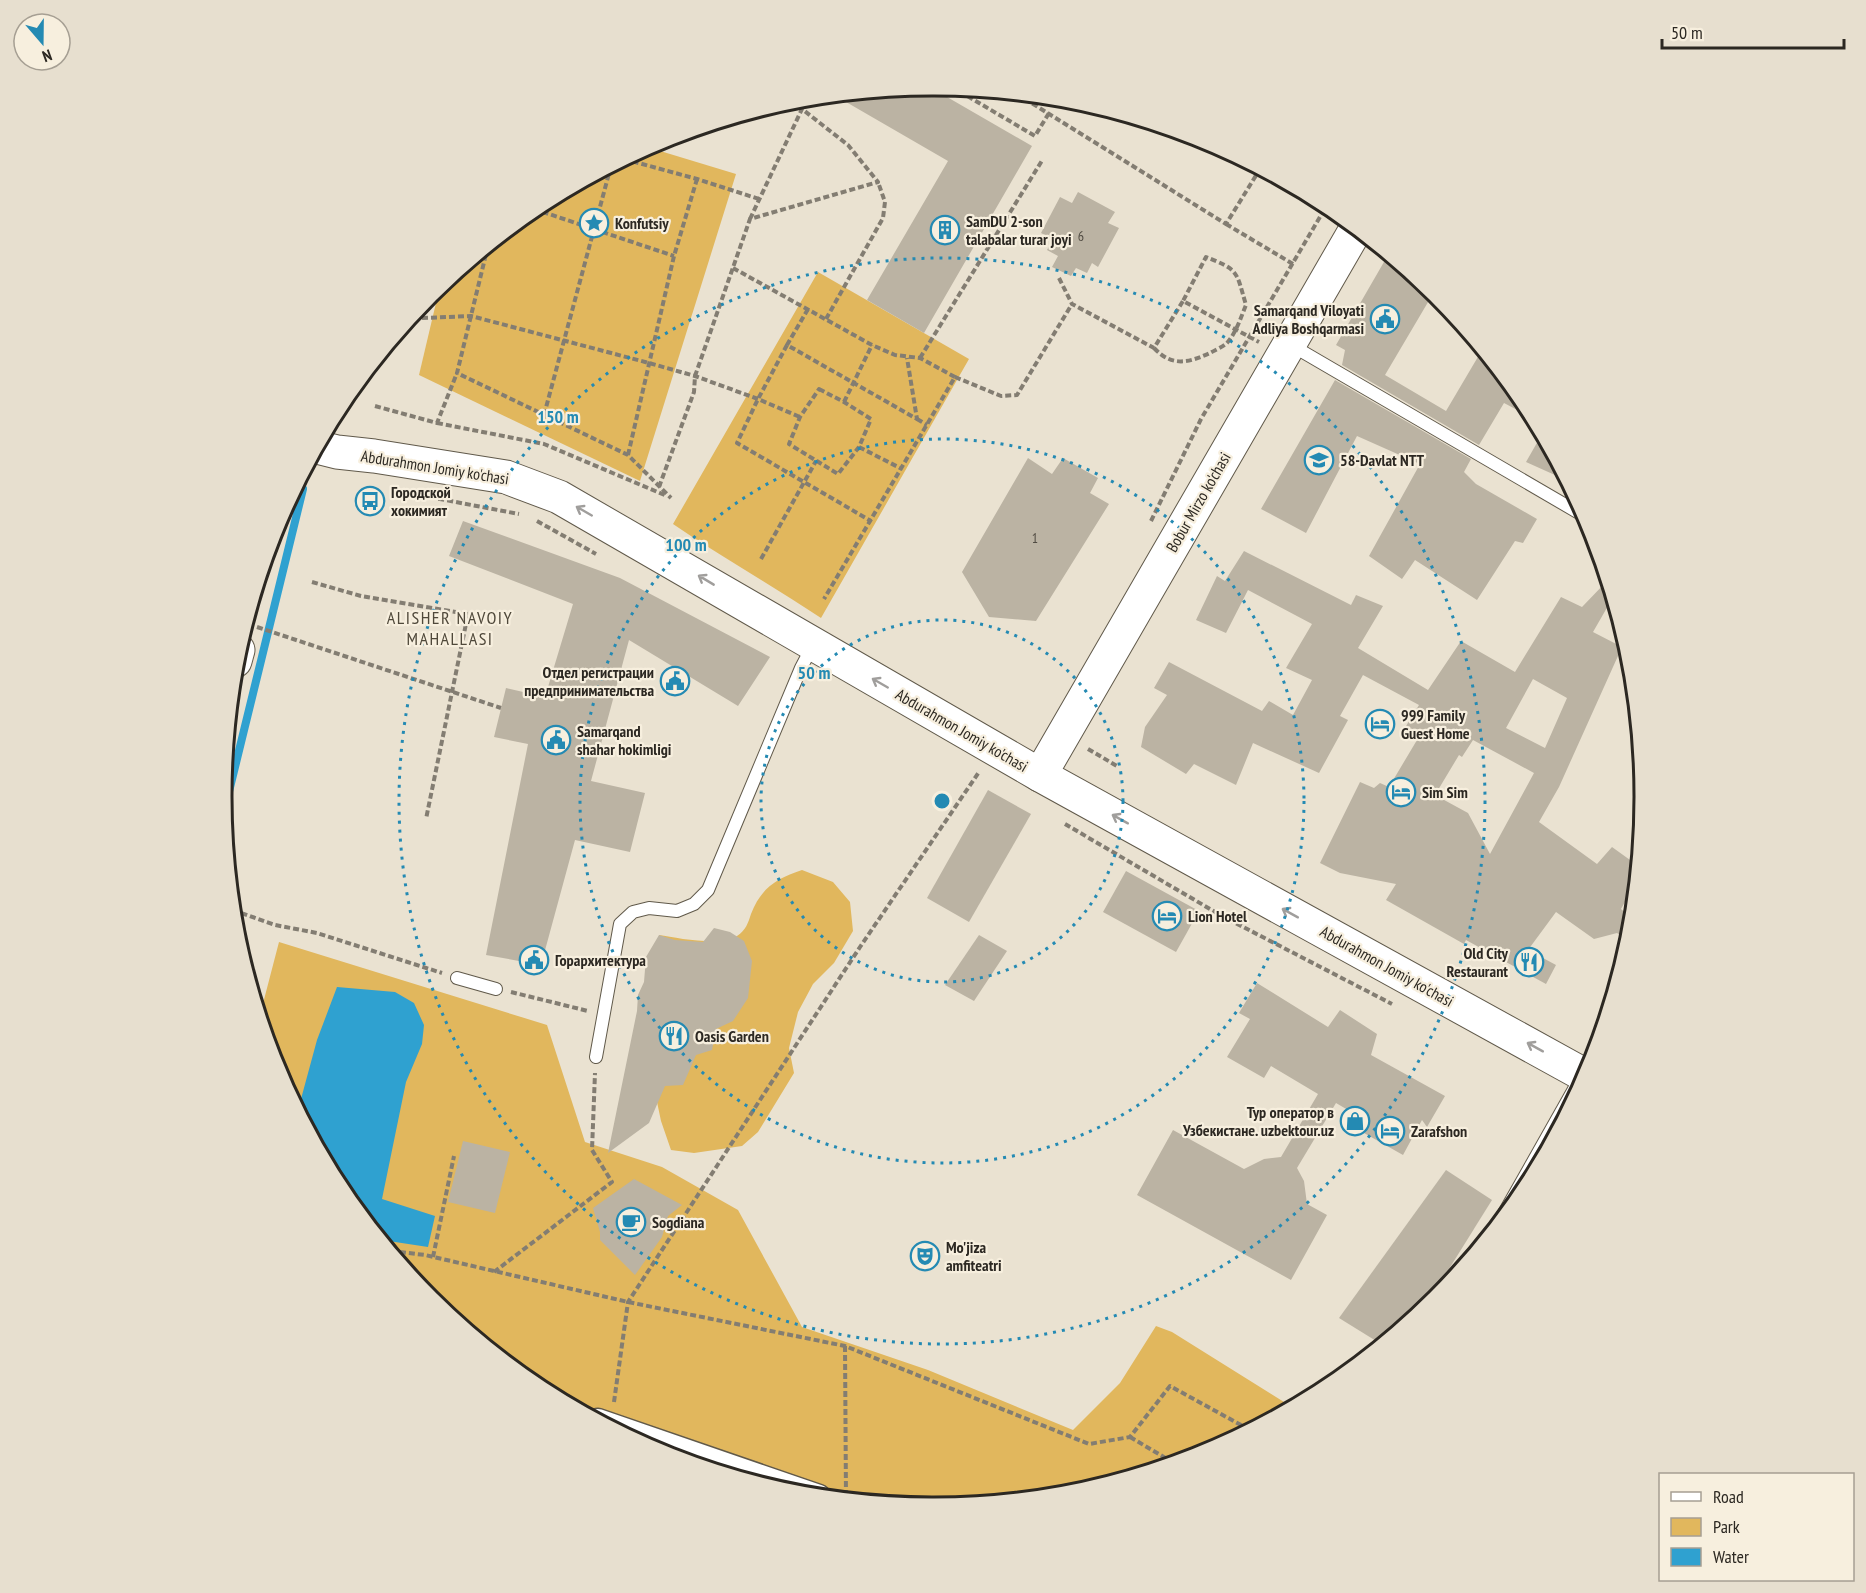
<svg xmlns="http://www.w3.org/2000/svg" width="1866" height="1593" font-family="'PT Sans Narrow',sans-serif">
  <rect width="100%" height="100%" fill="#eae2d1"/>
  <g fill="#e1b75d">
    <polygon points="647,147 736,174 640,481 419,375 440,286 538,205"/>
    <path d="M 818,272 L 969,359 L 821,618 C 772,585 721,557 673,524 Z"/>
    <path d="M 802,870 L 833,882 L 850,902 L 853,931 L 834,963 L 813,984 L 798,1012 L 789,1048 L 794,1073 L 758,1132 L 742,1146 L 694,1153 L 671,1150 L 661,1121 L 652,1078 L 659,935 C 678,938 721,947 737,936 C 746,930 748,923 751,914 C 761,888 777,878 802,870 Z"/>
    <polygon points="279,942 547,1025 585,1142 662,1167 738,1210 802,1327 928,1370 1073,1430 1120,1383 1156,1326 1172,1332 1292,1407 1205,1454 1071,1494 933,1507 825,1497 580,1410 538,1387 430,1299 342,1191 276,1068 260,1015"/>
  </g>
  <polygon fill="#2fa1d0" points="337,987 395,992 414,1003 424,1025 422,1044 406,1082 382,1199 435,1216 428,1247 382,1240 342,1191 298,1110 317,1040"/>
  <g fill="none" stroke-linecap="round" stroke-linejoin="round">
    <polyline stroke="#2fa1d0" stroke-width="8" points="224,812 303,489"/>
  </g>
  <g fill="#bbb3a3" fill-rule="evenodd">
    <polygon points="928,86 1032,146 924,333 867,300 948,161 834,95"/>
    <polygon points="1078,192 1115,212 1108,223 1119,228 1098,267 1092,263 1087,273 1076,268 1071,276 1052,267 1058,256 1047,250 1053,239 1041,233 1060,197 1072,203"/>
    <polygon points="1388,255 1434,292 1385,375 1446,411 1482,350 1524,402 1533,418 1504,403 1479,445 1342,365 1345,350 1336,345"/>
    <polygon points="1335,380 1471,459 1464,472 1476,484 1537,519 1523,543 1515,541 1477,600 1415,560 1402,579 1369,556 1420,464 1357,436 1306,533 1261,509"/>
    <polygon points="1542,434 1556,462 1566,480 1526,462"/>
    <polygon points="1028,458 1052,474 1063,458 1098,478 1090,493 1109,504 1036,621 989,617 962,572"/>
    <polygon points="463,521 620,578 770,657 738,706 629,640 591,781 645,793 630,852 575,840 541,965 486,955 528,744 494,737 506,688 545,697 573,604 449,556"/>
    <path d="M 1244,551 L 1351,605 L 1356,595 L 1383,606 L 1358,648 L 1428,690 L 1461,641 L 1515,672 L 1561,597 L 1582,607 L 1607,581 L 1612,599 L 1593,632 L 1622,647 L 1559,787 L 1539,822 L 1597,864 L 1612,847 L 1637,865 L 1635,884 L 1621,909 L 1632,919 L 1629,941 L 1617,933 L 1594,939 L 1556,912 L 1528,950 L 1556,965 L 1546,984 L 1466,940 L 1464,944 L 1386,900 L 1396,884 L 1340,873 L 1320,863 L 1360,782 L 1374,788 L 1380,783 L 1389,787 L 1420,735 L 1406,726 L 1419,705 L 1363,675 L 1340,716 L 1348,720 L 1319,773 L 1253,743 L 1236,785 L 1194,764 L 1186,774 L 1141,747 L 1145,727 L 1167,695 L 1154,688 L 1169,662 L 1262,711 L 1269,701 L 1293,715 L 1312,680 L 1286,668 L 1312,624 L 1248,590 L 1226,633 L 1196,620 L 1217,576 L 1225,581 ZM 1533,679 L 1567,698 L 1545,748 L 1506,728 ZM 1473,740 L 1534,773 L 1490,854 L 1468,813 L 1435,795 L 1459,755 L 1462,757 Z"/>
    <polygon points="988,790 1031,814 969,922 927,898"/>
    <polygon points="1126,871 1199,911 1176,952 1103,912"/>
    <polygon points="714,928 730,932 744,941 752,961 748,998 733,1021 716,1029 712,1050 696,1055 683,1085 665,1086 649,1123 608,1153 637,1011 638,995 644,982 646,957 659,935 675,940 703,942"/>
    <polygon points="979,935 1007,951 974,1001 945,985"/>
    <polygon points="1257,983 1328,1027 1340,1010 1377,1034 1371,1055 1445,1096 1427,1127 1422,1120 1403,1155 1364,1133 1370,1123 1336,1103 1297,1168 1304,1181 1307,1204 1327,1215 1291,1280 1137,1195 1173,1130 1244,1169 1264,1159 1281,1157 1318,1094 1271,1066 1264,1078 1227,1057 1250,1019 1239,1013"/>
    <polygon points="463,1141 510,1152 495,1213 448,1202"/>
    <polygon points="1446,1170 1492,1200 1424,1309 1381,1344 1339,1318"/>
    <polygon points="634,1179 682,1205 668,1216 662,1237 635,1275 600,1240 600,1232 593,1208"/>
  </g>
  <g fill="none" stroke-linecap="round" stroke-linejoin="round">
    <g stroke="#60594a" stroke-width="14">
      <g id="lane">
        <polyline points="1291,345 1586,517"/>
        <polyline points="457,978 496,989"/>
        <polyline points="596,1057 620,924 633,912 649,908 677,911 694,904 708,890 801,668 813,645"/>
        <polyline points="1499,1222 1582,1075"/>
      </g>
    </g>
    <g stroke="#60594a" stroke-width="25">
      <polyline id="street" points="598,1420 819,1496"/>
    </g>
    <g stroke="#60594a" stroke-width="35">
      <g id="secondary">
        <polyline points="317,447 337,452 374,456 506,477 559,497 1040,775 1586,1076"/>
        <polyline points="1040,775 1356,229"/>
      </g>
    </g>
    <g stroke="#60594a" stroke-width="35">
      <polyline id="primary" points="235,661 238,650"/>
    </g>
    <g stroke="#837d72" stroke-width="4" stroke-dasharray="6 3" stroke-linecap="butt">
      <polyline points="952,87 1035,136 1049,113"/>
      <polyline points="1017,94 1226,224 1260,169"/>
      <polyline points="624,159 697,179 759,199"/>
      <polyline points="534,209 674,256"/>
      <polyline points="750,219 802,109"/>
      <polyline points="1226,224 1293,264"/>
      <polyline points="488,246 457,373 628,455 671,498"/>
      <polyline points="733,268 872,345 895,355 920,358 955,377 824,599"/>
      <polyline points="1059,278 1072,304 1154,348 1183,301 1259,342"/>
      <polyline points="808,309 787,345 917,419 907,358"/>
      <polyline points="422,318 471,316 649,363 695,376 758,399 800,417"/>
      <polyline points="826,319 883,218 885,202 878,182"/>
      <polyline points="787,345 758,399 737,443 871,521"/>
      <path d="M 1154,348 C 1172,367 1188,363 1210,353 C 1215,350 1223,347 1227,343 C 1236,333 1241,317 1246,305 C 1236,271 1239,270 1206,257 L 1183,301"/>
      <polyline points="920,358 1043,159"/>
      <polyline points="955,377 1001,396 1017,395 1072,304"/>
      <polygon points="819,389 844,402 871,419 859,447 838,474 789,444 800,417"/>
      <polyline points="844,402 872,345"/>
      <polyline points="375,406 437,423 457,373"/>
      <polyline points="544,415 611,166"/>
      <polyline points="917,419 927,425"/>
      <polyline points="437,423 544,444 667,496"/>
      <polyline points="859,447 902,469"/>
      <polyline points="628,455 674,256 697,179"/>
      <polyline points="659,487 694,392 695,376 750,219 878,182 848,145 802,109 807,98"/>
      <polyline points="403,492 519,514"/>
      <polyline points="537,521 596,554"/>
      <polyline points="1151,521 1201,419 1327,205"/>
      <polyline points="761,559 816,461"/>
      <polyline points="312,582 361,596 468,614 426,819"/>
      <polyline points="257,627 501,708"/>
      <polyline points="1088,749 1117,766"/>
      <polyline points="1065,824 1222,916 1392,1004"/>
      <polyline points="233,910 275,925 317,933 442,973"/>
      <polyline points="511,992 588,1011"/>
      <polyline points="391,1251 425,1255 628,1302 845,1346 1089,1444 1130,1437 1170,1386 1250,1430"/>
      <polyline points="433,1257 454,1156"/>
      <polyline points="494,1272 612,1182 592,1150 595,1073"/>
      <polyline points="845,1346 846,1499"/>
      <polyline points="614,1402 628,1302 860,947 979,772"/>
      <polyline points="1130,1437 1174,1463"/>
    </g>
    <use href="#lane" stroke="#fff" stroke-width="12"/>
    <use href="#street" stroke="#fff" stroke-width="22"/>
    <use href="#secondary" stroke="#fff" stroke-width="33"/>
    <use href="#primary" stroke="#fff" stroke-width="33"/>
  </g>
  <defs><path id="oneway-shaft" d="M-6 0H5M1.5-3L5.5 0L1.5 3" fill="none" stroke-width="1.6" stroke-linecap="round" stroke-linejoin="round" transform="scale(1.5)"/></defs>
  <g stroke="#a09e9c">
    <use href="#oneway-shaft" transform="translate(584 511) rotate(-150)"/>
    <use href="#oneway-shaft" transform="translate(706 580) rotate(-149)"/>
    <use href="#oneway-shaft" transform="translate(880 683) rotate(-150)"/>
    <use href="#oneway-shaft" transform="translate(1120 819) rotate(-151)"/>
    <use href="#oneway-shaft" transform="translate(1290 913) rotate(-151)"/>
    <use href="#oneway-shaft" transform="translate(1535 1047) rotate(-151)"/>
  </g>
  <g fill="none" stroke="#248ab3" stroke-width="3" stroke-dasharray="3 6">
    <circle cx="942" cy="801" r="181"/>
    <circle cx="942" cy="801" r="362"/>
    <circle cx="942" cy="801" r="543"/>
  </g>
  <defs>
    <g id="sight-ring" transform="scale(1.5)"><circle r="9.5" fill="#f7efde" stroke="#248ab3" stroke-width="1.5"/><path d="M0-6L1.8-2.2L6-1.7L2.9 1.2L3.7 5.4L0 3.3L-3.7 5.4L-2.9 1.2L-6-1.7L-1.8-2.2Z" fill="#248ab3"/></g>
    <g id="building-ring" transform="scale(1.5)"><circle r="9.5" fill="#f7efde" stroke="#248ab3" stroke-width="1.5"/><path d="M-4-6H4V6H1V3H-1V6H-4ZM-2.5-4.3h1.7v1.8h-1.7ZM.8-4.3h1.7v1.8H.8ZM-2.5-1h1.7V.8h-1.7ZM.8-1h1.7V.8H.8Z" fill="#248ab3"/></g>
    <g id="civic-ring" transform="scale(1.5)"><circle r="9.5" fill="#f7efde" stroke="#248ab3" stroke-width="1.5"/><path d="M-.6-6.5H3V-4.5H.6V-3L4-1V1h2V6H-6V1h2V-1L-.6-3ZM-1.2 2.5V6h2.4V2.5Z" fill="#248ab3"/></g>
    <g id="school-ring" transform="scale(1.5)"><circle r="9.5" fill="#f7efde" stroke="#248ab3" stroke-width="1.5"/><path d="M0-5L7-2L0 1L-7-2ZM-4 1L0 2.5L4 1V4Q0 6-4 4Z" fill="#248ab3"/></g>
    <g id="bus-ring" transform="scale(1.5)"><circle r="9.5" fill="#f7efde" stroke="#248ab3" stroke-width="1.5"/><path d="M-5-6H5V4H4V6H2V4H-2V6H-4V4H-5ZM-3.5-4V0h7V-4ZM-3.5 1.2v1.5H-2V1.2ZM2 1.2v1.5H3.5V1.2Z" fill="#248ab3"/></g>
    <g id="hotel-ring" transform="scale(1.5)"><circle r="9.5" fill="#f7efde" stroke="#248ab3" stroke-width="1.5"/><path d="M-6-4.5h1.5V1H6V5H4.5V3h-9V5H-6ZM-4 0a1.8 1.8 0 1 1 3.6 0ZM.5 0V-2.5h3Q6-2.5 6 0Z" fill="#248ab3"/></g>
    <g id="restaurant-ring" transform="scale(1.5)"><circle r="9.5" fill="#f7efde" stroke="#248ab3" stroke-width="1.5"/><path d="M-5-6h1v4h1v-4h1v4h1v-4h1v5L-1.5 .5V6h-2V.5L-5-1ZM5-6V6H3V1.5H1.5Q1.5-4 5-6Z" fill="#248ab3"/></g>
    <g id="shop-ring" transform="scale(1.5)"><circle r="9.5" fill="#f7efde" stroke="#248ab3" stroke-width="1.5"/><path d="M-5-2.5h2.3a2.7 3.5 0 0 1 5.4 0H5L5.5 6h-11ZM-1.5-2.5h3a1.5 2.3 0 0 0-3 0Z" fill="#248ab3"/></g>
    <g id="cafe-ring" transform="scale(1.5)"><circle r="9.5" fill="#f7efde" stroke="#248ab3" stroke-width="1.5"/><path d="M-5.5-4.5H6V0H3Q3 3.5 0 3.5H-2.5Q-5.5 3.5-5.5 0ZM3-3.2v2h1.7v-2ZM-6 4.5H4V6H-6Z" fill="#248ab3"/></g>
    <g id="theatre-ring" transform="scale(1.5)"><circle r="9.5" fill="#f7efde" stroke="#248ab3" stroke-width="1.5"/><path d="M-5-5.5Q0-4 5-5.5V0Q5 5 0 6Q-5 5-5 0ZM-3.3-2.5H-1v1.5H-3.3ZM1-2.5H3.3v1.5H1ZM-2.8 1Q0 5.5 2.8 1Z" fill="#248ab3"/></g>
  </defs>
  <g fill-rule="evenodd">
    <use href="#sight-ring" x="594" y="223"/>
    <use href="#building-ring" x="945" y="230"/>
    <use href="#civic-ring" x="1385" y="319"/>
    <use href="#school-ring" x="1319" y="460"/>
    <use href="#bus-ring" x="370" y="501"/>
    <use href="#civic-ring" x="675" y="681"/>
    <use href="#hotel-ring" x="1380" y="724"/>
    <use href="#civic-ring" x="556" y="740"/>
    <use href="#hotel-ring" x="1401" y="792"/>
    <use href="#hotel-ring" x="1167" y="916"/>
    <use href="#civic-ring" x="534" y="960"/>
    <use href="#restaurant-ring" x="1529" y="962"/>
    <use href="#restaurant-ring" x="674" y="1036"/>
    <use href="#shop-ring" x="1355" y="1121"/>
    <use href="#hotel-ring" x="1390" y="1131"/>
    <use href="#cafe-ring" x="631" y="1222"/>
    <use href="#theatre-ring" x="925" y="1256"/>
  </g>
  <g text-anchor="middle" stroke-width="4.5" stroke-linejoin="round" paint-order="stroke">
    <g font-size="14" fill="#504b42">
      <text x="1081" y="241">6</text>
      <text x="1035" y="543">1</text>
    </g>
    <g font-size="16" font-weight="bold" fill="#2c2822" stroke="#f7efde" text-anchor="start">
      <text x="966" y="227">SamDU 2-son<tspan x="966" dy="18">talabalar turar joyi</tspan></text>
      <text x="615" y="229">Konfutsiy</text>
      <text x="1364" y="316" text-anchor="end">Samarqand Viloyati<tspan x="1364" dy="18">Adliya Boshqarmasi</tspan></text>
      <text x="1340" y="466">58-Davlat NTT</text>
      <text x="391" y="498">Городской<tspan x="391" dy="18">хокимият</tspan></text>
      <text x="654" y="678" text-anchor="end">Отдел регистрации<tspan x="654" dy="18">предпринимательства</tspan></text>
      <text x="1401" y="721">999 Family<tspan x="1401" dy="18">Guest Home</tspan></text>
      <text x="577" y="737">Samarqand<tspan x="577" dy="18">shahar hokimligi</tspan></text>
      <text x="1422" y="798">Sim Sim</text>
      <text x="1188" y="922">Lion Hotel</text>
      <text x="1508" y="959" text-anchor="end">Old City<tspan x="1508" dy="18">Restaurant</tspan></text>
      <text x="555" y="966">Горархитектура</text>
      <text x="695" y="1042">Oasis Garden</text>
      <text x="1334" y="1118" text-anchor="end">Тур оператор в<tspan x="1334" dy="18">Узбекистане. uzbektour.uz</tspan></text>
      <text x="1411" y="1137">Zarafshon</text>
      <text x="652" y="1228">Sogdiana</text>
      <text x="946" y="1253">Mo'jiza<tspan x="946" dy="18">amfiteatri</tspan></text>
    </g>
    <g font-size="16" fill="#2c2822" stroke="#f7efde">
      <text transform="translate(435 467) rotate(9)" y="6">Abdurahmon Jomiy ko'chasi</text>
      <text transform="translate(1198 502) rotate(-60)" y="6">Bobur Mirzo ko'chasi</text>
      <text transform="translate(962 730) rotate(30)" y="6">Abdurahmon Jomiy ko'chasi</text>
      <text transform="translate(1387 966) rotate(29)" y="6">Abdurahmon Jomiy ko'chasi</text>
    </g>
    <g font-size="18" letter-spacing="1.5" fill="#4f483a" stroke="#f7efde">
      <text x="450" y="624">ALISHER NAVOIY<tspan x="450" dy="21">MAHALLASI</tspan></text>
    </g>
  </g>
  <path d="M0 0H1866V1593H0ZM932 96H934A700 700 0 0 1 1634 796V797A700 700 0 0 1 934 1497H932A700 700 0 0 1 232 797V796A700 700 0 0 1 932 96Z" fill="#e7dfcf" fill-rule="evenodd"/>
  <path fill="none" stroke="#2c2822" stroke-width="3" d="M932 96H934A700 700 0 0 1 1634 796V797A700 700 0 0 1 934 1497H932A700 700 0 0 1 232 797V796A700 700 0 0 1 932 96Z"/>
  <circle cx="942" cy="801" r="9" fill="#248ab3" stroke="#f7efde" stroke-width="3"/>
  <g font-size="18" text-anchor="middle" font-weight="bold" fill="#248ab3" stroke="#f7efde" stroke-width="4.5" stroke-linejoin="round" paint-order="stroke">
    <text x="558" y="423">150 m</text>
    <text x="686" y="551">100 m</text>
    <text x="814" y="679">50 m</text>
  </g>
  <rect x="1659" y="1473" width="195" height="108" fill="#f7efde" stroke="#a69f93" stroke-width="1.5"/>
  <rect x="1671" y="1492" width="30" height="9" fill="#ffffff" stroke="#a69f93" stroke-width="1.5"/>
  <text x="1713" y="1503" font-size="18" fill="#2c2822">Road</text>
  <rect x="1671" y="1518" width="30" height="18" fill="#e1b75d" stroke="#a69f93" stroke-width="1.5"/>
  <text x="1713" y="1533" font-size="18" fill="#2c2822">Park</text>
  <rect x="1671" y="1548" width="30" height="18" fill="#2fa1d0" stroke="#a69f93" stroke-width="1.5"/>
  <text x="1713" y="1563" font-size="18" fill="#2c2822">Water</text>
  <g transform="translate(42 42) rotate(160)"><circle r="28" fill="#f7efde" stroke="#a69f93" stroke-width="1.5"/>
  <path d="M0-4.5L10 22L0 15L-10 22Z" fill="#248ab3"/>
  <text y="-9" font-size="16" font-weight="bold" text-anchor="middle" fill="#2c2822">N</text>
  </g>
  <path d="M1662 39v9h182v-9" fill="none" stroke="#2c2822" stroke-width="3"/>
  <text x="1671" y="39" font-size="18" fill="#2c2822" stroke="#f7efde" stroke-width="4.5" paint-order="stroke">50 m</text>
</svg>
